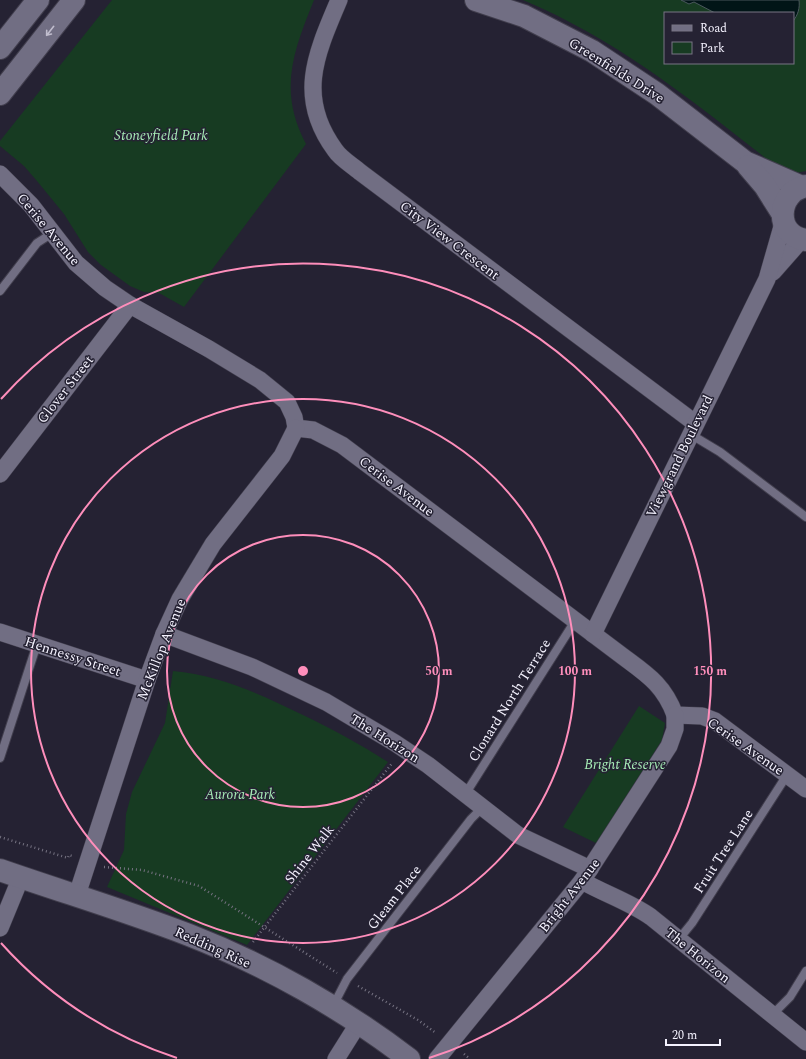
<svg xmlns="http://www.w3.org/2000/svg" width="806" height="1059" font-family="Spectral,serif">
  <rect width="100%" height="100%" fill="#252233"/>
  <g fill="#173b22" fill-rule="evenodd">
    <path d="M 112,0 L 314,0 C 293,52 278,91 306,144 L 184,307 L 159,293 L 144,292 L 130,286 L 101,265 L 88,252 L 64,214 L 37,181 L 24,166 L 0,146 L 0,141 Z"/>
    <path d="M 523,0 L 806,0 L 806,171 L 796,173 L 772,163 C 691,100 618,40 523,0 ZM 665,13 L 793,13 L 793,63 L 665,63 Z"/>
    <path d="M 173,671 C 220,675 262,695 303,715 C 332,729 360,744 388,762 L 247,945 L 107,887 L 124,850 L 126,814 L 132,792 L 165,723 Z"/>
    <polygon points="639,706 665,723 662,740 596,843 563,827"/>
  </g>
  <path fill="#011517" stroke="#4a575c" d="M 681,0 L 799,0 C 800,8 798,15 793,21 L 793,13 L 715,13 L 694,2 L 689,4 Z"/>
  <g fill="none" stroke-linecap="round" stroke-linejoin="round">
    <g stroke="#413e4d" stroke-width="10">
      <g id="lane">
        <polyline points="0,291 37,243 51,234"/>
        <polyline points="690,434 720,452 806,517"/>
        <polyline points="0,758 37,644"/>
        <polyline points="466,793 575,621"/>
        <polyline points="679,939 692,923 787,775"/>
        <polyline points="333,1006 347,979 471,819 483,807"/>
        <polyline points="772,1015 790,997 806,971"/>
      </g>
    </g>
    <g stroke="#413e4d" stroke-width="18">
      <g id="street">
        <path d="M 339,0 C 316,54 296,97 335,150 C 341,159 352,165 360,172 L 695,423"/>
        <path d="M 0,174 L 31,205 L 76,263 L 105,288 L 130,305 L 209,349 L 260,380 L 287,402 L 294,417 L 296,428 L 313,430 L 342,445 L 617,652 C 643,672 663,682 675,715 L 702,716 L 715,721 L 806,789"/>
        <polyline points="773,272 802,239"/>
        <polyline points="0,474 130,305"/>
        <polyline points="0,632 147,680"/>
        <polyline points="164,634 252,667 326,702 395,743 428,765 518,835 590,869"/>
        <polyline points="593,634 767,279 783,223"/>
        <path d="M 582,881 C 605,894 630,902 651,917 L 806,1042"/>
        <polyline points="77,895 147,680 164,634 180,599 213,544 282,456 296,428"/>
        <polyline points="0,928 21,877"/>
        <polyline points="336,1059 358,1024"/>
        <polyline points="437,1059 582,881 669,746 675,729 675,715"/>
      </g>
    </g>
    <g stroke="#413e4d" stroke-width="24">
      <g id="secondary">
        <polyline points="476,0 524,16 592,51 657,94 745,162 802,187"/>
        <polyline points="0,48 38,0"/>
        <polyline points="0,94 74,0"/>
        <polyline points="748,166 765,186 782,213"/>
        <path d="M 806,186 C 776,192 774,236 806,240"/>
        <path d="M 0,870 C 63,892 127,911 189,935 C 266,965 344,1009 409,1059"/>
      </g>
    </g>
    <g stroke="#767382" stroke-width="2.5" stroke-dasharray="1 3" stroke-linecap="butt">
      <polyline points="0,837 68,858 69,855 72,856"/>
      <polyline points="104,867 142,870 199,886 337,973"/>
      <polyline points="253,942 393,762"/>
      <polyline points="358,986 418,1020 436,1033"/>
      <polyline points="464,1054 470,1059"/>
    </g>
    <use href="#lane" stroke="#716e83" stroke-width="8"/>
    <use href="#street" stroke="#716e83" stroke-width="17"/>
    <use href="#secondary" stroke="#716e83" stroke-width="22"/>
  </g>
  <defs><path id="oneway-shaft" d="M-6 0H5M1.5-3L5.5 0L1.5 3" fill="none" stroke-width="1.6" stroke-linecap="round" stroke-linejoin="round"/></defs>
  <use stroke="#c0bdcd" href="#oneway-shaft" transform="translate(50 31) rotate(128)"/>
  <g fill="none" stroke="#fe8ebb" stroke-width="2">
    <circle cx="303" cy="671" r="136"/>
    <circle cx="303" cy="671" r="272"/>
    <path d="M177 1058A407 407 0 0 1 1 943M1 399A407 407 0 1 1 429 1058"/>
  </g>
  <g text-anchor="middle" stroke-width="3" stroke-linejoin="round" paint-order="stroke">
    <g font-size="14" fill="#f4f2fe" stroke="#252233">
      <text transform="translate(617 70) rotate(32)" y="5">Greenfields Drive</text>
      <text transform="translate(49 229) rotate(50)" y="5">Cerise Avenue</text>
      <text transform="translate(450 240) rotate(37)" y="5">City View Crescent</text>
      <text transform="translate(65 389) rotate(-52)" y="5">Glover Street</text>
      <text transform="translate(679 456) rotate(-64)" y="5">Viewgrand Boulevard</text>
      <text transform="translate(397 486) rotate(37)" y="5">Cerise Avenue</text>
      <text transform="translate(161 649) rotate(-68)" y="5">McKillop Avenue</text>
      <text transform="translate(73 656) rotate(18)" y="5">Hennessy Street</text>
      <text transform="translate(509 700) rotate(-58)" y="5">Clonard North Terrace</text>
      <text transform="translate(385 738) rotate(32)" y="5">The Horizon</text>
      <text transform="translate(746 746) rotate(35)" y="5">Cerise Avenue</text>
      <text transform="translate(723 851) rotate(-57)" y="5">Fruit Tree Lane</text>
      <text transform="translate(309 854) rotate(-52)" y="5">Shine Walk</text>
      <text transform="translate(569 895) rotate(-52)" y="5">Bright Avenue</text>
      <text transform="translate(394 897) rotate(-52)" y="5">Gleam Place</text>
      <text transform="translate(213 947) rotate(24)" y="5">Redding Rise</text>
      <text transform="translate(698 955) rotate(39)" y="5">The Horizon</text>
    </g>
    <g font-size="14" font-style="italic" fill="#a6ecb6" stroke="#252233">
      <text x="161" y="140">Stoneyfield Park</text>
      <text x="625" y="769">Bright Reserve</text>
      <text x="240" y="799">Aurora Park</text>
    </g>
  </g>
  <circle cx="303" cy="671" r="6" fill="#fe8ebb" stroke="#252233" stroke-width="2"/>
  <g font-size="12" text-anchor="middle" font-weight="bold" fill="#fe8ebb" stroke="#252233" stroke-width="3" stroke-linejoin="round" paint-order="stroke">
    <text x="439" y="675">50 m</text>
    <text x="575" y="675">100 m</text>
    <text x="710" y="675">150 m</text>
  </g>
  <rect x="664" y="12" width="130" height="52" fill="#252233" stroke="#787584"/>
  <rect x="672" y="25" width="20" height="6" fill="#716e83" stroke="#787584"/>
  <text x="700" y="32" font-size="12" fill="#f4f2fe">Road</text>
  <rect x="672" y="42" width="20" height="12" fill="#173b22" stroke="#787584"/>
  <text x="700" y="52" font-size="12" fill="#f4f2fe">Park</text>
  <path d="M666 1039v6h54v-6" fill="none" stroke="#f4f2fe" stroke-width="2"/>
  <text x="672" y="1039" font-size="12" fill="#f4f2fe" stroke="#252233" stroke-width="3" paint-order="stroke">20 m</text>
</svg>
